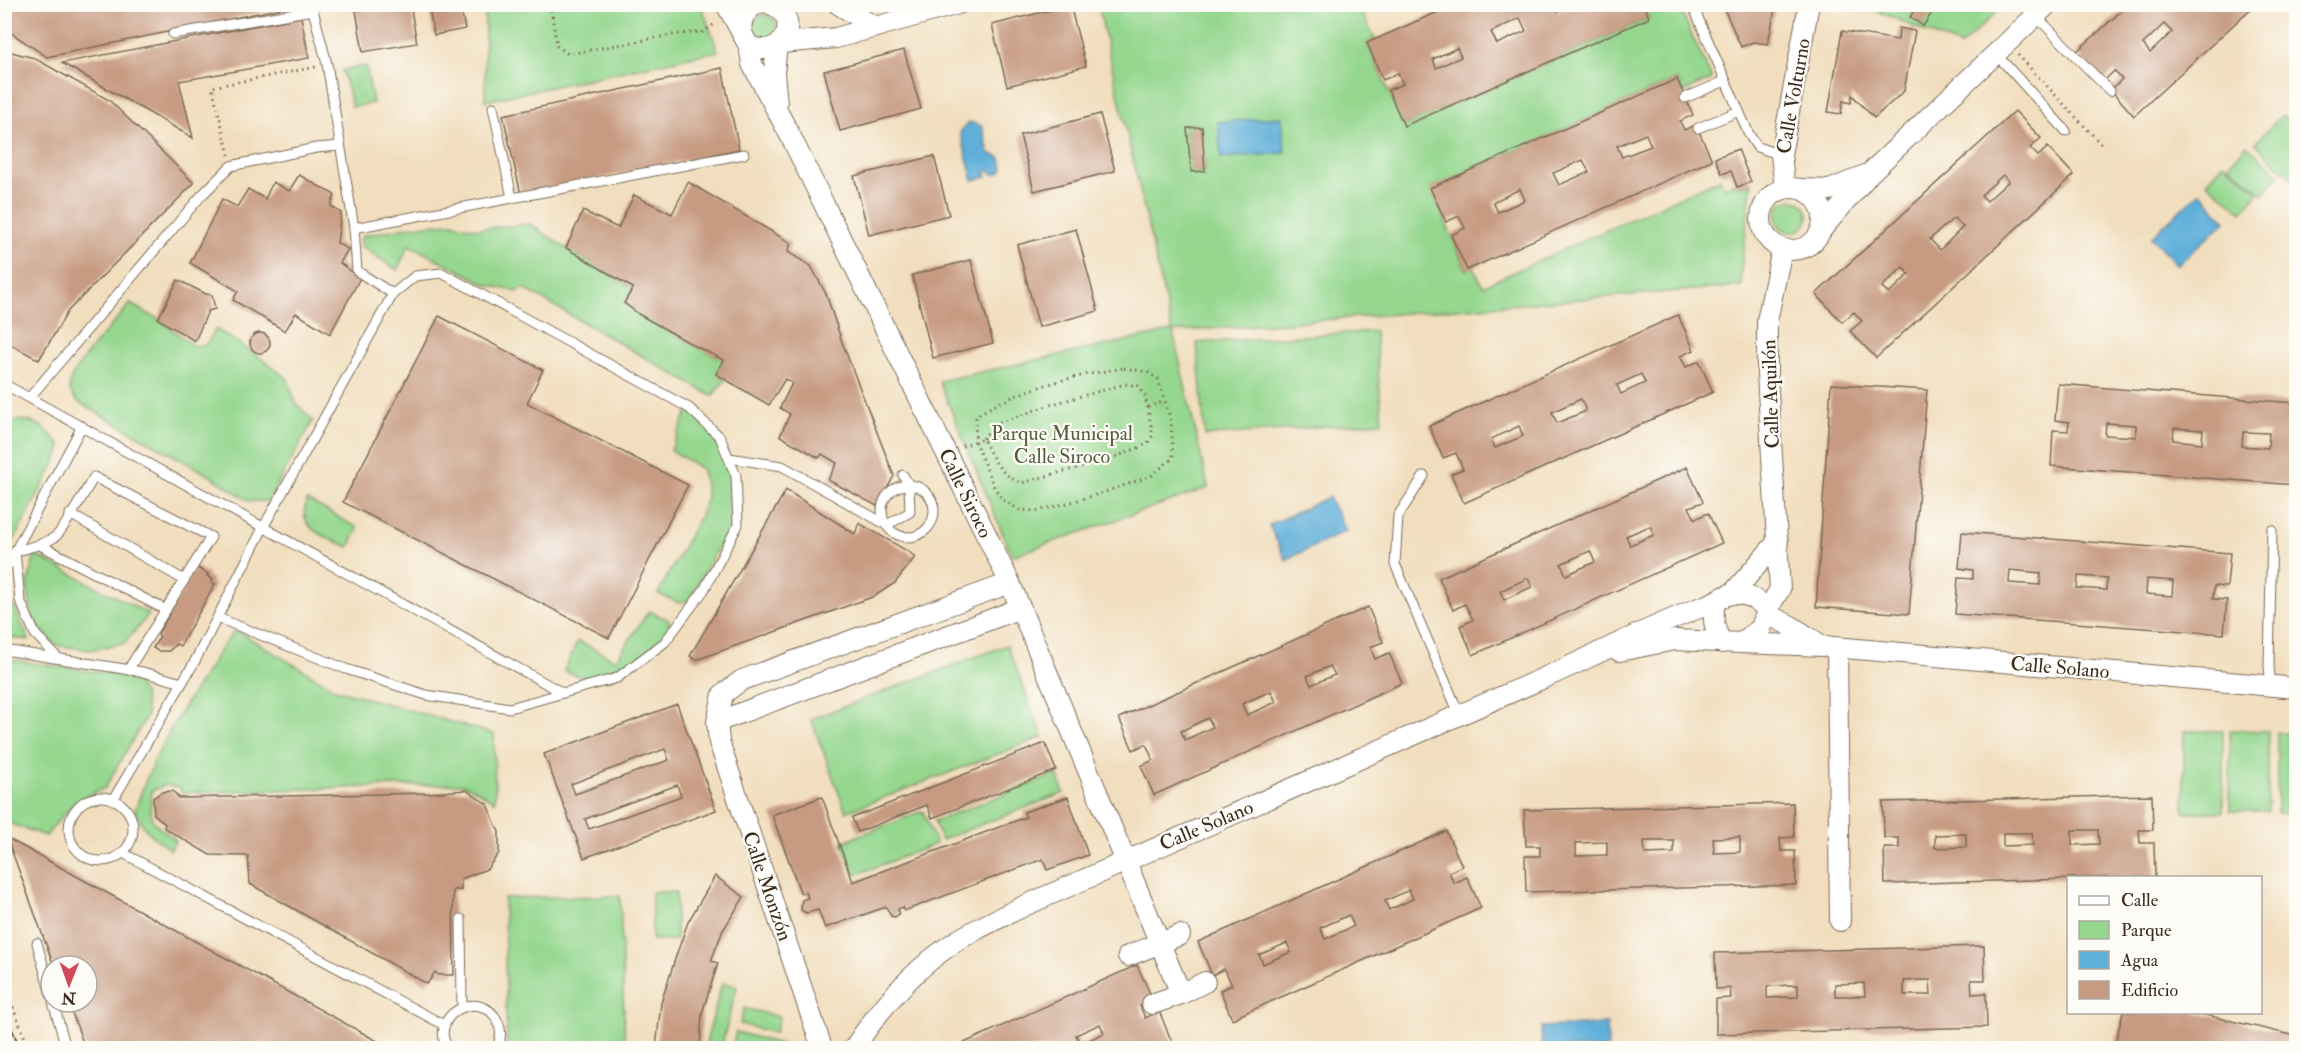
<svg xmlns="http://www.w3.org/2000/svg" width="2301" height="1053" font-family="'IM FELL Double Pica',serif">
  <rect width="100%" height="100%" fill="#fdfcf7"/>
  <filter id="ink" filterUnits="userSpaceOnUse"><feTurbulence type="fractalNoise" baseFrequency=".0167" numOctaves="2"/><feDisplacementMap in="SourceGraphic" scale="12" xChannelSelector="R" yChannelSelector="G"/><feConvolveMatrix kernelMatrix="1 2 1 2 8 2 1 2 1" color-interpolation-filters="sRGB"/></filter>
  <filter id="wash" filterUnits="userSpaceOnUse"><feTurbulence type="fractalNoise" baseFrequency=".008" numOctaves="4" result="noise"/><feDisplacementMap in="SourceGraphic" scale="24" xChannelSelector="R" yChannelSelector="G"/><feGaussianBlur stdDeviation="1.35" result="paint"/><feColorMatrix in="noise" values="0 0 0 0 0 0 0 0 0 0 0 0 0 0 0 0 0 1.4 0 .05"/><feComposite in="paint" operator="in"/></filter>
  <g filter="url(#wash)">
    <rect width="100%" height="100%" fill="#f1debe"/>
    <g fill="#95d78f" stroke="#688056" stroke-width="1.5" fill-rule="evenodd">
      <polygon points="485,5 701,5 718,51 485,101"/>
      <path d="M 1098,5 L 1383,5 L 1362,14 L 1375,39 L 1367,43 L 1404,126 L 1649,18 L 1644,5 L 1678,5 L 1712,79 L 1683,92 L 1677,79 L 1431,188 L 1466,270 L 1473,267 L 1483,286 L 1720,179 L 1724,187 L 1736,183 L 1738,187 L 1752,182 L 1741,271 L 1742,286 L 1173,332 L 1208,488 L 1012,556 L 939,381 L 1172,331 ZM 1201,127 L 1205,171 L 1191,172 L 1187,129 Z"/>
      <polygon points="1863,5 2004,5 1960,46"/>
      <circle cx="764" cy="27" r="12"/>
      <polygon points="366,66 373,103 352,107 342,70"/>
      <polygon points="2282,115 2296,129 2296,182 2255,143"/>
      <polygon points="2246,145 2280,175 2263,194 2229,165"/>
      <polygon points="2224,163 2259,192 2242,212 2207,182"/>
      <circle cx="1792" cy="216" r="16"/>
      <path d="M 452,223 L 477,229 L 530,224 L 566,248 L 633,288 L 624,303 C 655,325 689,343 724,360 L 717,374 L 726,379 L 712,396 L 523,288 L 518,292 L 488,285 L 409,245 L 397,270 L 360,246 L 362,236 L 413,226 Z"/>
      <path d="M 130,304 L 158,319 L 194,346 L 206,345 L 216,329 L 251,351 L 287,378 L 296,403 L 313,421 L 268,501 L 249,501 L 214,478 L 78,402 C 74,396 67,390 70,382 C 74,365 117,320 130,304 Z"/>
      <polygon points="1375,331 1382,422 1205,436 1197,343"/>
      <polygon points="689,408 720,437 736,476 738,512 688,601 679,603 658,594 699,518 707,498 702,469 671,450"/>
      <path d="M 22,420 C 42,423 49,431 61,447 L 57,459 L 5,557 L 5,423 Z"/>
      <path d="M 307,500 L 358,528 L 349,547 C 327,537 295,530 307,500 Z"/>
      <polygon points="35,555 149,614 125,643 89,650 55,645 33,620 27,587"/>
      <polygon points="9,603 14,606 29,640 5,637 5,605"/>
      <polygon points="649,611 669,620 671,633 610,680 585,678 564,671 578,641 616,660"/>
      <path d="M 236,630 L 335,689 L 494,734 L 495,802 L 478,791 L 462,784 L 181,793 L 181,788 L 164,785 L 152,791 C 147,823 152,822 176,840 L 170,850 L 146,830 L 135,811 C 150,761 178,714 207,671 C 217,656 223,642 236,630 Z"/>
      <polygon points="1007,645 1043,737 846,812 811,719"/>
      <path d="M 4,659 L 121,675 L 135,679 L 144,694 L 147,715 L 105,788 C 79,797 62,814 46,836 L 5,822 Z"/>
      <polygon points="2230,730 2268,731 2268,811 2230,811"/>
      <rect x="2184" y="731" width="39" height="81"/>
      <rect x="2277" y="732" width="19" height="81"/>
      <polygon points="1057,774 1064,793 941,840 934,821"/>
      <polygon points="923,811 936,844 855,875 842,842"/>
      <rect x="652" y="892" width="24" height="48"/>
      <polygon points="620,896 625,1048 507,1048 504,898"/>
      <polygon points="722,983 737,986 721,1048 705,1047"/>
      <polygon points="744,1008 779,1017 775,1033 740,1024"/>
      <polygon points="736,1032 791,1047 790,1048 732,1048"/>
    </g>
    <g fill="#5eafd9" stroke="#4c6c7c" stroke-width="1.5">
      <polygon points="1282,117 1285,153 1221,158 1218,122"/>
      <polygon points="969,122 982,126 989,153 1001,158 1003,168 1000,173 993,174 988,170 985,171 987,177 973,180 960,132"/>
      <polygon points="2200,192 2226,221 2177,265 2151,237"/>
      <polygon points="1329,497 1346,531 1286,560 1269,525"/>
      <polygon points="1607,1024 1608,1048 1542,1048 1541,1027"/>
    </g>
    <g id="blocks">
      <g fill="#c79b82" fill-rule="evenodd">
        <polygon points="4,4 292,4 292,6 47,57 4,28"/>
        <polygon points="390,4 410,4 417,43 363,52 356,11"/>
        <polygon points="428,4 460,4 465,29 434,35"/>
        <path d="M 1456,4 L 1554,4 L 1558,12 L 1577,4 L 1644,4 L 1649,18 L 1404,126 L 1388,90 L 1403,84 L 1398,73 L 1383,80 L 1367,43 ZM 1520,18 L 1526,31 L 1497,44 L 1491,32 ZM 1457,48 L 1461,57 L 1436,68 L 1433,59 Z"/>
        <polygon points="1722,4 1776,4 1768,44 1753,42 1741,47"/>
        <polygon points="1918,4 1938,4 1923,26 1910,17"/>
        <path d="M 2129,4 L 2197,4 L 2199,7 L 2202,4 L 2256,4 L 2134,116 L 2111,90 L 2122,79 L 2114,71 L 2103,82 L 2076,52 ZM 2164,24 L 2172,32 L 2150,53 L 2143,44 Z"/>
        <polygon points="1070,5 1086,66 1007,86 992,25"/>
        <polygon points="301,17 309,58 179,81 193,138 62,63"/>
        <polygon points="1899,28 1915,31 1904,91 1874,118 1852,95 1851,103 1843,101 1841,114 1828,112 1842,31 1898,40"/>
        <polygon points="4,50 34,58 109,100 194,183 68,311 39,360 4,341"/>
        <polygon points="904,50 921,109 840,131 824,71"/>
        <polygon points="722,68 739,149 521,195 503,115"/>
        <path d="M 1677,79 L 1693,115 L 1680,121 L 1684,130 L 1696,125 L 1712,160 L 1467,270 L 1451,235 L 1465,228 L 1459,216 L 1446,222 L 1430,188 ZM 1646,134 L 1651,146 L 1622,157 L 1617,146 ZM 1583,160 L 1589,172 L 1559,185 L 1553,173 ZM 1520,189 L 1525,200 L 1498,212 L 1493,202 Z"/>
        <path d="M 2015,111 L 2041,138 L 2030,148 L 2038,156 L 2048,147 L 2074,175 L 1876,358 L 1850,331 L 1862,321 L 1854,312 L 1842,322 L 1816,294 ZM 2003,175 L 2009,181 L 1987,201 L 1981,195 ZM 1954,218 L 1963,227 L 1940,250 L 1930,239 ZM 1903,267 L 1909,274 L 1889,294 L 1882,287 Z"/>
        <polygon points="1100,114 1115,171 1034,191 1020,135"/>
        <polygon points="1202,127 1205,171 1191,172 1187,128"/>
        <polygon points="1738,149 1751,182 1737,187 1731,171 1722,174 1715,158"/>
        <polygon points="934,156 949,215 869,235 854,176"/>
        <polygon points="299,175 335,195 331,206 341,213 337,243 348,249 340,263 360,278 330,334 296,313 285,331 233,300 238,291 190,263 222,199 237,207 248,189 265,199 273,182 289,191"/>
        <polygon points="688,182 791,243 788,252 811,266 826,294 842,342 894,476 877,506 828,480 837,463 822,454 819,458 780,436 790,414 780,408 792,383 785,379 769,405 716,374 724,360 695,346 640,315 624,303 633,288 566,248 583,211 618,228 634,195 672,214"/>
        <polygon points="1076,229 1098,311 1039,327 1017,245"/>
        <polygon points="971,260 993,343 933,358 912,275"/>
        <polygon points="178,280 206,294 212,295 215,309 208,311 195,341 158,319"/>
        <path d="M 1678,315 L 1694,350 L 1680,356 L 1686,367 L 1699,361 L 1713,392 L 1464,503 L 1451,474 L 1463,469 L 1456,453 L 1443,458 L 1429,426 ZM 1641,374 L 1645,383 L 1621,394 L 1617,385 ZM 1581,399 L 1586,411 L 1557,423 L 1552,412 ZM 1519,426 L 1523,436 L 1495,448 L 1491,439 Z"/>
        <polygon points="439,316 543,370 527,403 688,485 609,638 343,502"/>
        <circle cx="260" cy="343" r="10"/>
        <polygon points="1831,384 1927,390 1909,614 1816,607"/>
        <path d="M 2058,384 L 2296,403 L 2296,485 L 2051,466 L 2053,430 L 2068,431 L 2069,422 L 2055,420 ZM 2106,423 L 2136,425 L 2136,437 L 2105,435 ZM 2174,428 L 2203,430 L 2202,443 L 2173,440 ZM 2243,432 L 2269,433 L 2268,448 L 2242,446 Z"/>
        <path d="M 1687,467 L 1703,502 L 1689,507 L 1695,519 L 1708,513 L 1722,543 L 1473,655 L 1460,626 L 1473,620 L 1465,604 L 1453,610 L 1439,578 ZM 1650,526 L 1654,535 L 1630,545 L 1626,536 ZM 1590,551 L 1595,562 L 1566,575 L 1561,564 ZM 1528,578 L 1532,587 L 1504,600 L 1500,591 Z"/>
        <polygon points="786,490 855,534 859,523 909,552 915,557 895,583 875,596 696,660 690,656"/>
        <path d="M 1962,532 L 2230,553 L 2227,587 L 2214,586 L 2213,599 L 2227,600 L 2224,634 L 1955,614 L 1958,578 L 1973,579 L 1973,570 L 1959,568 ZM 2010,570 L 2041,573 L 2040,585 L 2009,583 ZM 2078,576 L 2107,578 L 2106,590 L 2077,588 ZM 2147,579 L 2173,581 L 2172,596 L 2146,594 Z"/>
        <polygon points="196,567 208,574 207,576 213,579 211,583 215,584 180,646 176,644 169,651 158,651 153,648 160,636 158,634"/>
        <path d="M 1368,607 L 1383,642 L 1370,647 L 1375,659 L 1389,653 L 1402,683 L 1154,795 L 1141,766 L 1153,760 L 1146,744 L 1133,750 L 1119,718 ZM 1330,666 L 1335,675 L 1311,685 L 1307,676 ZM 1271,691 L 1276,702 L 1247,715 L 1242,704 ZM 1208,718 L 1213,727 L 1185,740 L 1181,731 Z"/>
        <path d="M 677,704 L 716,810 L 584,858 L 544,754 ZM 665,749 L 669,760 L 575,794 L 571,784 ZM 677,785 L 681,796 L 589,829 L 585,819 Z"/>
        <polygon points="1045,743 1056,770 932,818 927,805 858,832 852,818"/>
        <polygon points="466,790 487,804 499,832 499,853 487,869 461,879 461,890 453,890 454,975 439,975 435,972 427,984 250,884 248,856 210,855 164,828 165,824 154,814 153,798 162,792 173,791 179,798 430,793"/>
        <path d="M 2152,795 L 2153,830 L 2139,830 L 2140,843 L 2154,843 L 2155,877 L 2068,878 L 2068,879 L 1885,884 L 1884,848 L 1899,848 L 1899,838 L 1884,838 L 1883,802 ZM 2072,830 L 2098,830 L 2099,844 L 2072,845 ZM 2003,833 L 2032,833 L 2033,845 L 2003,846 ZM 1966,834 L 1966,847 L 1935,848 L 1935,835 Z"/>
        <polygon points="822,797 853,882 1026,817 1024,812 1068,797 1088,855 1047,870 1043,859 904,911 903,907 898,909 899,914 895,917 891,916 886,907 825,928 818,910 806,913 801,910 802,900 808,898 806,892 801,894 772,815"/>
        <path d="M 1793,803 L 1794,837 L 1780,838 L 1781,851 L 1795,851 L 1796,885 L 1526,892 L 1525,856 L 1540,856 L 1540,846 L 1526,846 L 1524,810 ZM 1740,837 L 1740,852 L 1714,853 L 1713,838 ZM 1644,841 L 1674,841 L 1674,853 L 1645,854 ZM 1607,842 L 1607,855 L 1576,856 L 1576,843 Z"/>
        <path d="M 1446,831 L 1462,866 L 1449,872 L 1454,883 L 1467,877 L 1481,908 L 1232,1019 L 1220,990 L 1232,985 L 1224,969 L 1212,975 L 1198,942 ZM 1409,890 L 1413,899 L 1389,910 L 1385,901 ZM 1349,915 L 1354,926 L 1325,939 L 1320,928 ZM 1287,943 L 1291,952 L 1263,964 L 1259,955 Z"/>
        <polygon points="7,838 390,1048 85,1048 68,1002 87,1002 87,966 54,966"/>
        <polygon points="715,876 744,897 723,930 711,961 718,963 702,1013 700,1048 656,1048 661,1003 677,953 688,922"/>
        <path d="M 1984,946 L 1985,980 L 1971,980 L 1972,994 L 1986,993 L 1987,1027 L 1716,1034 L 1716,999 L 1731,998 L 1730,988 L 1716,989 L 1715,953 ZM 1918,980 L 1930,980 L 1931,995 L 1904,995 L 1904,981 ZM 1864,983 L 1865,996 L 1835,996 L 1835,984 ZM 1798,985 L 1798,997 L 1767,998 L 1767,986 Z"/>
        <path d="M 1137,965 L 1153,1000 L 1140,1006 L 1145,1018 L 1159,1011 L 1172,1042 L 1158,1048 L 953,1048 ZM 1100,1024 L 1104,1033 L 1081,1044 L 1076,1035 Z"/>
        <polygon points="2123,1012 2193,1012 2296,1036 2296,1048 2114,1048"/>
      </g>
    </g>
  </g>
  <g filter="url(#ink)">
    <use href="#blocks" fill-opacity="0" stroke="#7b6956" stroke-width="1.5"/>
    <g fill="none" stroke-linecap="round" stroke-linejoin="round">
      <g stroke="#7b6956" stroke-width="11">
        <g id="lane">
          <polyline points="1692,4 1749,134 1757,147 1781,155"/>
          <polyline points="2036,16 2110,91"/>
          <polyline points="173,34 313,10 327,64 354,228 357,271 393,294"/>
          <polyline points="1996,54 2066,131"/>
          <polyline points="1685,98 1725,81"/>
          <polyline points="493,107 512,198"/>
          <polyline points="1698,128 1739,111"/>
          <polyline points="354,228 744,154"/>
          <polyline points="4,384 563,693 617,678 665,642 704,590 738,525 736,476 720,437 689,408 442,273 415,276 393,294 264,526 195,661 113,800"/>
          <polyline points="30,397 201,196 231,166 316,148 340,146"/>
          <polyline points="729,458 782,466 887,525 910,512 909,485 903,475"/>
          <polyline points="1424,476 1398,516 1395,564 1460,716"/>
          <circle cx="908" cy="511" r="26"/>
          <polyline points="70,514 184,580"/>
          <polyline points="40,545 166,610"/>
          <polyline points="4,572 82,426"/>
          <polyline points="218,618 346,669 426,695 510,708 563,693"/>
          <polyline points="4,650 143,672 182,683"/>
          <path d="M 58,658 L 35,634 L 20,600 L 15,552 C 29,547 43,545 55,537 C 63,532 87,488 94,477 L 211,537 L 128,670"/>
          <polyline points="2271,686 2269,666 2272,530"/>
          <circle cx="101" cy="829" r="32"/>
          <polyline points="123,853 444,1025"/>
          <polyline points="461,919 462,1007"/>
          <polyline points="37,943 51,995"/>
          <polyline points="53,1002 65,1044 72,1048"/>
          <path d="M 448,1048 C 427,1015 482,986 498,1022 C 502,1031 501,1040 496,1048"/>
        </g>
      </g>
      <g stroke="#7b6956" stroke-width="22">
        <g id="street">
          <path d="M 726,4 L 749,46 C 785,61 803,16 770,4"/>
          <polyline points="838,4 875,27"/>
          <path d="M 742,34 C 740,20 744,10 758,4"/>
          <polyline points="781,43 836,38 958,4"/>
          <polyline points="749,46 752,64 790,135 1010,583 1181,994"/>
          <polyline points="777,46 774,73 777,103"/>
          <circle cx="1792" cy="219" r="31"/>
          <polyline points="1785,188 1781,155 1809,4"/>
          <polyline points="1802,189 1830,190 1865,175"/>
          <polyline points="1822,229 1870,173 2048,4"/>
          <polyline points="1733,593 1778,541"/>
          <path d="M 1715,602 C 1712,618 1714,629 1722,643"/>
          <polyline points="1767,614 1791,626 1821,645"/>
          <polyline points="1741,643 1823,646 2296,688"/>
          <polyline points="1837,648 1840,921"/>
          <polyline points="1619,651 1675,640 1741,643 1761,628 1767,610 1780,589 1767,374 1767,321 1782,249"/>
          <polyline points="717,722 1021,608"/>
          <polyline points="1128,956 1180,935"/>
          <polyline points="1152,1004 1181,994 1205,982"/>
          <polyline points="822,1048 719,742 717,722 723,694 742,680 1010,583"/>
          <path d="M 854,1048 C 882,1005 914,968 958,940 C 979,927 1002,917 1024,906 C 1200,827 1378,752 1555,673 C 1606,650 1655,624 1707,605 C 1716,602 1723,595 1732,594 C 1744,592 1761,601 1767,610"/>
        </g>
      </g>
      <g stroke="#7b6956" stroke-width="3" stroke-dasharray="1.5 4.5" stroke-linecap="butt">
        <polyline points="550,4 557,46 568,54 678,34 703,32 716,23"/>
        <polyline points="2018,55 2101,144"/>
        <polyline points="229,155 212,87 316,67"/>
        <path d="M 1124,368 L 1147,372 L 1158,379 L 1171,421 L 1173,458 L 1151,476 L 1093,496 L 1038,511 L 1020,510 L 1003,500 L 994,487 L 975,442 L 976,416 C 1017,389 1076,375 1124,368 Z"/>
        <polyline points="1148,407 1165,401"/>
        <path d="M 962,446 L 983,439 C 994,460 998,473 1021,483 L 1107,460 L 1138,448 L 1148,443 L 1153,435 L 1145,396 L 1138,386 L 1125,384 L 1053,404 L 994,424 L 983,439"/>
        <polyline points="4,985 29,1048"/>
      </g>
      <use href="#lane" stroke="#fff" stroke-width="9"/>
      <use href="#street" stroke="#fff" stroke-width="20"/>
      <polyline stroke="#3b2a1e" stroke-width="1.5" points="4,1010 20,1048"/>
    </g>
  </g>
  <g text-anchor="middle" stroke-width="4.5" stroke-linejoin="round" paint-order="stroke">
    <g font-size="20" fill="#3b2a1e" stroke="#fdfcf7">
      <text transform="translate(1793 96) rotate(-80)" y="7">Calle Volturno</text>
      <text transform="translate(1770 394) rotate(-92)" y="7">Calle Aquilón</text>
      <text transform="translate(966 493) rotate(64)" y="7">Calle Siroco</text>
      <text transform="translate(2060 667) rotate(5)" y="7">Calle Solano</text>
      <text transform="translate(1206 825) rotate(-23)" y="7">Calle Solano</text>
      <text transform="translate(768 886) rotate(71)" y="7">Calle Monzón</text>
    </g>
    <g font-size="20" fill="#565e40" stroke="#fdfcf7">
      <text x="1062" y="440">Parque Municipal<tspan x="1062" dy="23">Calle Siroco</tspan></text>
    </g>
  </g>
  <rect width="2301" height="1053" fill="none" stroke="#fdfcf7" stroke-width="24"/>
  <rect x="2067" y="876" width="195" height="138" fill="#fdfcf7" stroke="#afa8a0" stroke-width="1.5"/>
  <rect x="2079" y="896" width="30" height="9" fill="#ffffff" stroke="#afa8a0" stroke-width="1.5"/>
  <text x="2121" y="906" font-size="18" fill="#3b2a1e">Calle</text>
  <rect x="2079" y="921" width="30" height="18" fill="#95d78f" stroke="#afa8a0" stroke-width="1.5"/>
  <text x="2121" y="936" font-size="18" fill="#3b2a1e">Parque</text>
  <rect x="2079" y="951" width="30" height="18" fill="#5eafd9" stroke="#afa8a0" stroke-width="1.5"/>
  <text x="2121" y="966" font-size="18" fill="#3b2a1e">Agua</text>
  <rect x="2079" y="981" width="30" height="18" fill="#c79b82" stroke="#afa8a0" stroke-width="1.5"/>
  <text x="2121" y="996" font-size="18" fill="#3b2a1e">Edificio</text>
  <g transform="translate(69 984) rotate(181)"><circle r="28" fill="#fdfcf7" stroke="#afa8a0" stroke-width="1.5"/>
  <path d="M0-4.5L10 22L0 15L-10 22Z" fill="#d1495b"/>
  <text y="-9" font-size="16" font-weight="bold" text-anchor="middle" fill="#3b2a1e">N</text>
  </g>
</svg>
